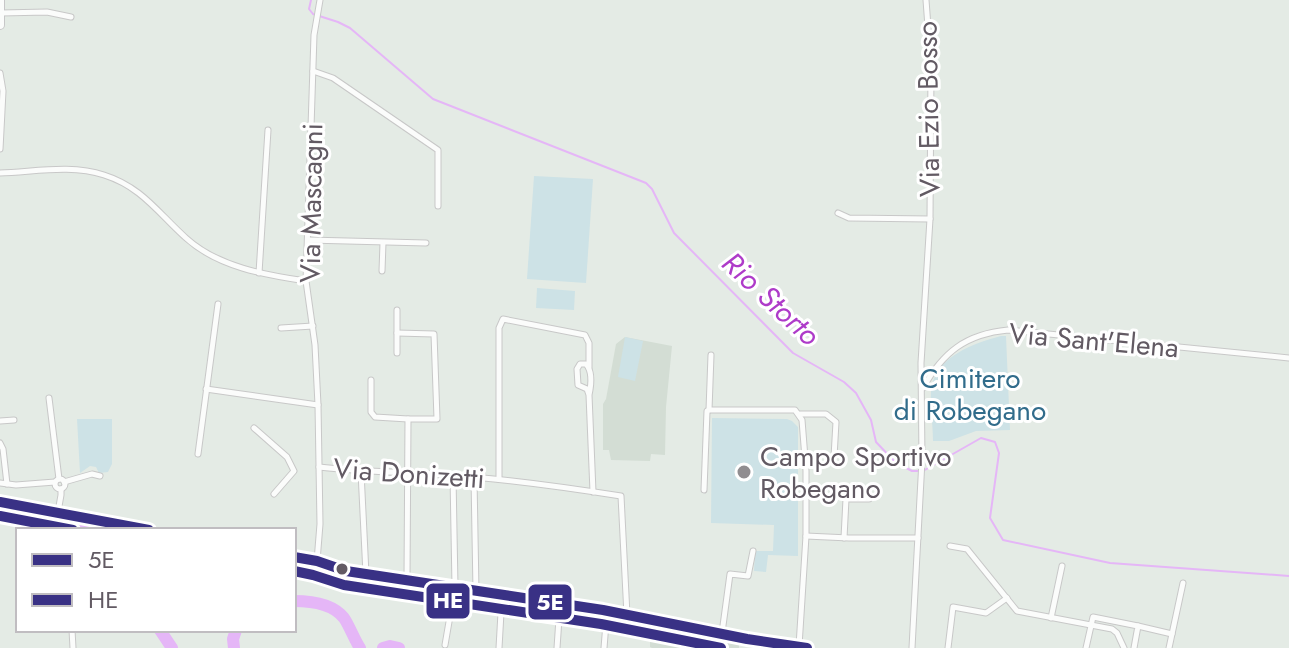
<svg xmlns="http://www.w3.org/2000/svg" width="1289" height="648" font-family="Jost,sans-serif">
  <rect width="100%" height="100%" fill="#e4ebe5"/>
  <g fill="#d3ddd4">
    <polygon points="625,337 672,346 666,407 665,455 651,454 650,461 611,460 609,450 603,450 603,404 606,399 616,344"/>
    <polygon points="650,628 739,645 739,648 652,648 650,647"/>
  </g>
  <g fill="#cde2e6">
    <polygon points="534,176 593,179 586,283 527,279"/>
    <polygon points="537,288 575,291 574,310 536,308"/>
    <path d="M 1001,336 L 1006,336 L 1010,430 L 976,431 L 949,441 L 933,441 C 933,425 930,407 931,391 C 934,357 974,343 1001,336 Z"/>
    <polygon points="625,337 643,341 635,381 618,377"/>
    <polygon points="712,418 787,419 792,421 798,427 798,556 768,555 766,572 754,571 755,551 773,551 774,525 711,523"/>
    <polygon points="77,419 112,419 112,464 108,472 99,473 96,467 90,466 80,473"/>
  </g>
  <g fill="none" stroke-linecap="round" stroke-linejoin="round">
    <polyline stroke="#e5b6f7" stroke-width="2" points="311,0 309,9 313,14 338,22 350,28 433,99 646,183 652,189 674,233 793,353 844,382 856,393 871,420 876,442 895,462 912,471 923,471 981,438 995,442 999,453 990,518 1003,540 1110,563 1289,576"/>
    <g stroke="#e5b6f7" stroke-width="12">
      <polyline points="0,513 94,530"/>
      <path d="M 294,601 C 311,601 333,604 344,618 C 350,627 354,639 360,648"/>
      <polyline points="160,630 172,648"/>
      <polyline points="234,648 233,639 236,630"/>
      <polyline points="383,648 390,646 399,648"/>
    </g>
    <g stroke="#c8c8c8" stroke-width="7">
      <g id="minor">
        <polyline points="1,13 47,12 71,17"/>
        <polyline points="313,71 333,78 438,150 438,206"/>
        <polyline points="0,73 3,91 0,149"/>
        <path d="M 0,173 C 34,172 71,164 104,175 C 142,187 158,213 186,238 C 218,267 265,275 306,281"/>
        <polyline points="838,213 849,218 930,219"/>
        <polyline points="308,240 426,243"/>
        <polyline points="382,271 383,243"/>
        <polyline points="259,273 268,130"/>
        <polyline points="281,328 313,326"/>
        <polyline points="397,333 434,334 437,419 408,419 407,579"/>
        <polyline points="397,353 397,310"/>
        <polyline points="371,380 371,412 375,417 408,419"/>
        <path d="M 923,388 C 943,352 966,334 1008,330 L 1289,358"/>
        <polyline points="206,389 318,405"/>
        <path d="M 589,395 L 587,389 L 578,385 L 577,369 L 580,364 L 586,364 C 593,372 591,386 589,395 L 593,492"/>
        <polyline points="49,398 59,479"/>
        <polyline points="709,410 711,355"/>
        <polyline points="800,414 826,414 836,422 834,457"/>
        <polyline points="0,421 14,420"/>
        <polyline points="254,428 287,457 294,471 274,494"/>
        <polyline points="0,443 3,449 7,484"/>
        <polyline points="198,454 218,304"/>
        <path d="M 319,467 C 362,472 406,472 449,475 C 506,479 564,487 621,496 L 627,615"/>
        <polyline points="361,472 366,574"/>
        <polyline points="474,478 476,591"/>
        <polyline points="499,479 499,328 503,319 585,335 589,343 589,367"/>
        <circle cx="60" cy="484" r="5"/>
        <polyline points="64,482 92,474 100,476"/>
        <polyline points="0,483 16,485 55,482"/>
        <polyline points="704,490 707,411 709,410 795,410 802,420 806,471 806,536 799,646"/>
        <polyline points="58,512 61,495 61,489"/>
        <polyline points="806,536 849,538 918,538"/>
        <polyline points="844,538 846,499 869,499"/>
        <polyline points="950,546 967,549 1017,611 1112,629 1117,633 1124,648"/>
        <polyline points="317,561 320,524 318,405 315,345 306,281 314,35 320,0"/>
        <polyline points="1051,618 1062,566"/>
        <polyline points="1138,626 1172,634"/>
        <polyline points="72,630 73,648"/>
        <polyline points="722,633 730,574 748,576 753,551"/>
        <polyline points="445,645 455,587 453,476"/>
        <polyline points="499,648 502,595"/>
        <polyline points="557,648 560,604"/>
        <polyline points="604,648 607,611"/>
        <polyline points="912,648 922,460 921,363 930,219 931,67 926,0"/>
        <polyline points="948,648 953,607 986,613 1007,598"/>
        <polyline points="1086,648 1093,617 1138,626 1134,648"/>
        <polyline points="1169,648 1183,583"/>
      </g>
    </g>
    <g stroke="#c7c7c8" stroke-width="10">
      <g id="secondary">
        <polyline points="0,25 0,0"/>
        <polyline points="0,502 149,530"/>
        <polyline points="294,557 317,561 346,571 603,610 747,639 807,648"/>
      </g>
    </g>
    <use href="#minor" stroke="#fbfcfb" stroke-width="5"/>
    <use href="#secondary" stroke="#fbfcfb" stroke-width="8"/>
    <g stroke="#fff" stroke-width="16">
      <g id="bus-1">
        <polyline points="0,502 149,530"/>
        <polyline points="294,557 317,561 346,571 603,610 747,639 807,648"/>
      </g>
    </g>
    <g stroke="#fff" stroke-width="16">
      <g id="bus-2">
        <polyline points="0,516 73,530"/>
        <polyline points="294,571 313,575 344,585 601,624 721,648"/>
      </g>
    </g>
    <use href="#bus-1" stroke="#393185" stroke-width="10"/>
    <use href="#bus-2" stroke="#393185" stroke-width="10"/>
  </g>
  <circle fill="#908d90" stroke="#fff" stroke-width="3" cx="744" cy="472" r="8"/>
  <circle fill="#625a63" stroke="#fff" stroke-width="3" cx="342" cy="569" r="7"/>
  <g text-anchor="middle" stroke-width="6" stroke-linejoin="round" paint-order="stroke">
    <g font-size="28" fill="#625a63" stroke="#fff">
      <text transform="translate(928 109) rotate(-91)" y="10">Via Ezio Bosso</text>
      <text transform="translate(311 203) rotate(-89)" y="10">Via Mascagni</text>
      <text transform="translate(1094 340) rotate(5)" y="10">Via Sant'Elena</text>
      <text transform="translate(409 473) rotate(4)" y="10">Via Donizetti</text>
    </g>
    <g font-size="28" fill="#316c8b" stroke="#fff">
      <text x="970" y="388">Cimitero<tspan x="970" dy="32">di Robegano</tspan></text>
    </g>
    <g font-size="28" fill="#625a63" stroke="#fff" text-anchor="start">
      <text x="760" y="466">Campo Sportivo<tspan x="760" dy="32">Robegano</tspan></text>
    </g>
    <g font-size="30" font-style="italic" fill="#ae3bc9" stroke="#fff">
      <text transform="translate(771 299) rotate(43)" y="10">Rio Storto</text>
    </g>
  </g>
  <g stroke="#fff" stroke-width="3">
    <rect x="425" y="582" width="46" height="38" rx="8" fill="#393185"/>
    <rect x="527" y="583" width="46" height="38" rx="8" fill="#393185"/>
  </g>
  <g font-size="22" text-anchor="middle" font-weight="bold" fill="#fff">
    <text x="448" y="608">HE</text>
    <text x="550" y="610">5E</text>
  </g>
  <rect x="16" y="528" width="280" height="104" fill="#ffffff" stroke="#c0bdc1" stroke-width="2"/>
  <rect x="32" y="554" width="40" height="12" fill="#393185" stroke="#c0bdc1" stroke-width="2"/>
  <text x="88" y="568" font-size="24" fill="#625a63">5E</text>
  <rect x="32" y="594" width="40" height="12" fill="#393185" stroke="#c0bdc1" stroke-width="2"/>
  <text x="88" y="608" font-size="24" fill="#625a63">HE</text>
</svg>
